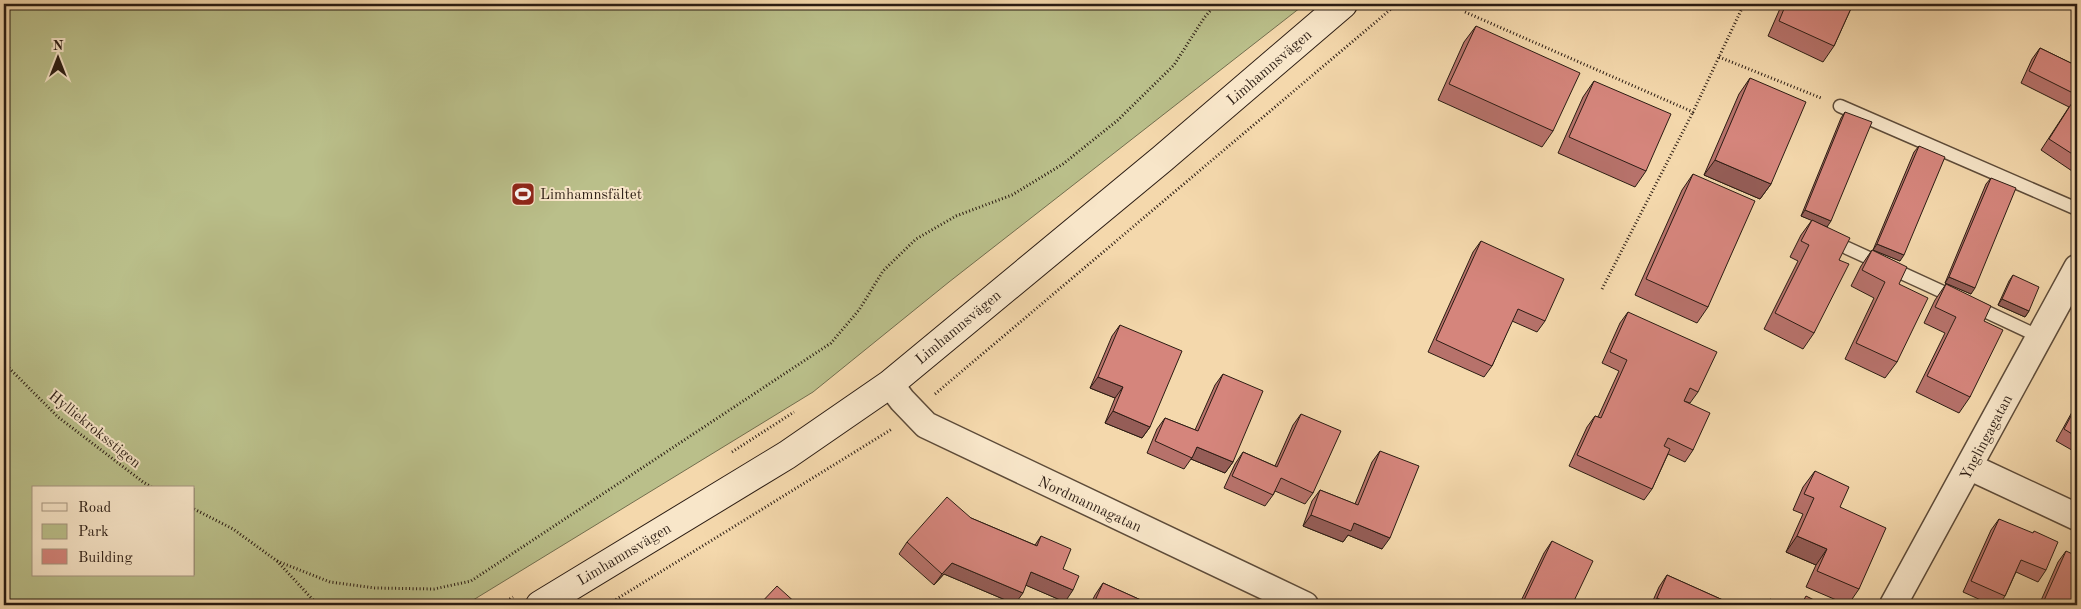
<svg xmlns="http://www.w3.org/2000/svg" width="2081" height="609" font-family="'Old Standard TT',serif">
  <rect width="100%" height="100%" fill="#f4d8ac"/>
  <filter id="stains"><feTurbulence type="fractalNoise" baseFrequency=".004" numOctaves="4"/><feColorMatrix values="0 0 0 0 .2 0 0 0 0 .09 0 0 0 0 .02 0 0 0 .5 -.17"/></filter>
  <radialGradient id="worn" r=".72"><stop offset=".6" stop-color="#630" stop-opacity="0"/><stop offset="1" stop-color="#630" stop-opacity=".3"/></radialGradient>
  <path fill="#babf8a" stroke="#726e4e" fill-rule="evenodd" d="M 4,4 L 1305,4 L 949,282 L 813,392 L 465,605 L 4,605 ZM 34,488 L 194,488 L 194,575 L 34,575 Z"/>
  <g fill="none" stroke-linecap="round" stroke-linejoin="round">
    <g stroke="#5d4b39" stroke-width="15">
      <g id="service">
        <polyline points="1840,106 2077,209"/>
        <polyline points="1847,248 1956,298"/>
        <polyline points="1974,306 2040,337"/>
      </g>
    </g>
    <g stroke="#5d4b39" stroke-width="29">
      <g id="minor">
        <polyline points="890,384 902,400 926,425 1305,605"/>
        <polyline points="1970,467 2077,517"/>
        <polyline points="1893,605 2077,268"/>
      </g>
    </g>
    <g stroke="#2b1c13" stroke-width="30">
      <polyline id="secondary" points="540,605 787,455 890,384 1162,159 1343,4"/>
    </g>
    <g stroke="#2b1c13" stroke-width="3" stroke-dasharray="1 2.5" stroke-linecap="butt">
      <polyline points="1465,12 1693,112 1744,4"/>
      <polyline points="1719,57 1821,98"/>
      <polyline points="1602,289 1693,112"/>
      <polyline points="4,363 58,417 143,482 153,488"/>
      <polyline points="935,394 1397,4"/>
      <polyline points="732,452 794,412"/>
      <polyline points="194,509 233,529 277,561 315,602"/>
      <polyline points="277,561 330,582 375,588 434,589 471,581 831,343 859,310 883,271 916,239 956,216 1012,195 1063,164 1118,120 1174,65 1204,18 1216,4"/>
      <polyline points="315,605 315,602 324,605"/>
      <polyline points="501,605 513,597"/>
      <polyline points="607,605 892,429"/>
    </g>
    <use href="#service" stroke="#f8e6c9" stroke-width="12"/>
    <use href="#minor" stroke="#f8e6c9" stroke-width="26"/>
    <use href="#secondary" stroke="#f8e6c9" stroke-width="28"/>
  </g>
  <g fill="#b7726b" stroke="#2b1c13">
    <polygon points="1782,4 1853,4 1834,46 1823,62 1768,36"/>
    <polygon points="1476,26 1553,131 1542,147 1438,100 1464,42"/>
    <polygon points="2040,48 2077,66 2077,164 2072,171 2041,150 2069,107 2021,83 2032,59"/>
    <polygon points="1750,78 1771,184 1760,199 1704,175 1739,94"/>
    <polygon points="1594,81 1646,171 1635,187 1558,153 1583,97"/>
    <polygon points="1845,112 1827,227 1822,224 1839,260 1814,333 1803,349 1764,329 1798,261 1790,257 1801,235 1812,220 1801,216 1841,118"/>
    <polygon points="1919,146 1900,261 1873,250 1914,152"/>
    <polygon points="1693,174 1708,307 1697,323 1635,295 1682,190"/>
    <polygon points="1991,178 1971,294 1948,284 1984,321 1970,397 1959,413 1916,392 1945,333 1924,323 1935,300 1946,284 1945,283 1986,184"/>
    <polygon points="1481,241 1545,321 1537,332 1512,321 1492,366 1484,377 1428,352 1473,252"/>
    <polygon points="1872,250 1899,284 1897,362 1885,378 1845,359 1874,298 1851,286 1861,266"/>
    <polygon points="2013,275 2029,311 2025,317 1998,305 2009,281"/>
    <polygon points="1628,312 1698,392 1690,403 1684,401 1693,450 1685,462 1668,454 1652,489 1644,500 1569,466 1587,427 1595,416 1598,417 1619,371 1602,363 1620,323"/>
    <polygon points="1120,325 1150,427 1142,438 1105,423 1115,398 1090,388 1112,336"/>
    <polygon points="1223,374 1233,462 1225,473 1191,459 1184,469 1147,453 1157,429 1165,418 1195,430 1215,385"/>
    <polygon points="2077,403 2077,453 2056,441"/>
    <polygon points="1301,414 1313,493 1305,504 1275,491 1273,495 1265,506 1224,488 1235,464 1243,452 1275,466 1293,425"/>
    <polygon points="1380,451 1382,549 1348,535 1343,542 1303,526 1312,501 1320,490 1355,504 1372,462"/>
    <polygon points="1815,471 1840,507 1859,589 1848,605 1806,587 1816,565 1786,552 1803,514 1793,510 1803,487"/>
    <polygon points="971,518 1035,545 1041,536 1063,569 1065,602 1026,585 1015,604 944,574 934,585 899,554 907,542"/>
    <polygon points="1999,519 2046,570 2038,582 2016,572 2005,596 1999,605 1992,605 1963,592 1991,530"/>
    <polygon points="1552,541 1572,605 1519,605 1544,553"/>
    <polygon points="2066,551 2077,605 2039,605 2058,562"/>
    <polygon points="1667,575 1734,605 1651,605 1659,587"/>
    <polygon points="1103,583 1152,605 1090,605 1095,595"/>
  </g>
  <g fill="#955d57" stroke="#2b1c13">
    <polygon points="1715,160 1771,184 1760,199 1704,175"/>
    <polygon points="1805,210 1831,221 1827,227 1801,216"/>
    <polygon points="1877,244 1904,255 1900,261 1873,250"/>
    <polygon points="1949,277 1975,288 1971,294 1945,283"/>
    <polygon points="2002,299 2029,311 2025,317 1998,305"/>
    <polygon points="1098,377 1123,387 1115,398 1090,388"/>
    <polygon points="1113,411 1150,427 1142,438 1105,423"/>
    <polygon points="1197,447 1233,462 1225,473 1191,459"/>
    <polygon points="1311,515 1354,523 1390,538 1382,549 1348,535 1343,542 1303,526"/>
    <polygon points="1797,536 1827,549 1816,565 1786,552"/>
    <polygon points="952,563 1023,593 1015,604 944,574 934,585 942,574"/>
    <polygon points="1031,572 1073,590 1065,602 1023,584"/>
    <polygon points="1657,598 1673,605 1652,605"/>
  </g>
  <g fill="#d5857c" stroke="#2b1c13">
    <polygon points="1786,4 1853,4 1834,46 1779,21"/>
    <polygon points="1476,26 1580,73 1553,131 1449,84"/>
    <polygon points="2040,48 2077,66 2077,157 2049,139 2077,95 2029,71"/>
    <polygon points="1750,78 1806,102 1771,184 1715,160"/>
    <polygon points="1594,81 1671,114 1646,171 1569,137"/>
    <polygon points="1845,112 1872,122 1831,221 1805,210"/>
    <polygon points="1919,146 1945,157 1904,255 1877,244"/>
    <polygon points="1693,174 1755,201 1708,307 1646,279"/>
    <polygon points="1991,178 2016,188 1975,288 1949,277"/>
    <polygon points="1812,220 1850,238 1839,260 1849,264 1814,333 1775,313 1809,245 1801,241"/>
    <polygon points="1481,241 1564,279 1545,321 1518,309 1492,366 1436,340"/>
    <polygon points="1872,250 1907,267 1899,284 1928,298 1897,362 1856,343 1885,282 1862,270"/>
    <polygon points="2013,275 2039,287 2029,311 2002,299"/>
    <polygon points="1946,284 1991,306 1984,321 2003,330 1970,397 1927,376 1956,317 1935,307"/>
    <polygon points="1628,312 1717,352 1698,392 1690,388 1684,401 1710,413 1693,450 1668,438 1664,446 1670,449 1652,489 1577,455 1595,416 1601,418 1627,360 1610,352"/>
    <polygon points="1120,325 1182,351 1150,427 1113,411 1123,387 1098,377"/>
    <polygon points="1223,374 1263,391 1233,462 1197,447 1192,458 1155,441 1165,418 1198,431"/>
    <polygon points="2077,405 2077,437 2064,429"/>
    <polygon points="1301,414 1341,431 1313,493 1281,478 1273,495 1232,476 1243,452 1277,467"/>
    <polygon points="1380,451 1419,466 1390,538 1354,523 1351,531 1311,515 1320,490 1358,505"/>
    <polygon points="1815,471 1849,487 1840,507 1886,528 1859,589 1817,571 1827,549 1797,536 1814,498 1804,494"/>
    <polygon points="947,497 971,518 1037,546 1041,536 1071,549 1063,569 1079,576 1073,590 1031,572 1023,593 952,563 942,574 907,542"/>
    <polygon points="1999,519 2033,533 2034,531 2058,542 2046,570 2021,560 2005,596 1971,581"/>
    <polygon points="1552,541 1593,561 1572,605 1536,605 1524,600"/>
    <polygon points="2066,551 2077,556 2077,605 2042,605"/>
    <polygon points="1667,575 1734,605 1673,605 1657,598"/>
    <polygon points="1103,583 1152,605 1093,605"/>
    <polygon points="777,586 798,605 759,605"/>
    <polygon points="1806,596 1824,605 1801,605"/>
    <polygon points="1770,599 1781,605 1767,605"/>
  </g>
  <defs>
    <g id="stadium-square" transform="scale(1.25)"><rect x="-9" y="-9" width="18" height="18" rx="4" fill="#8f2418" stroke="#f8e6c9"/><path d="M0-5a6.5 5 0 1 0 0 10a6.5 5 0 1 0 0-10ZM-3.5-1.8h7v3.6h-7Z" fill="#fff"/></g>
  </defs>
  <g fill-rule="evenodd">
    <use href="#stadium-square" x="523" y="194"/>
  </g>
  <g text-anchor="middle" stroke-width="4" stroke-linejoin="round" paint-order="stroke">
    <g font-size="15" fill="#2b1c13" stroke="#f8e6c9">
      <text transform="translate(1269 67) rotate(-41)" y="5">Limhamnsvägen</text>
      <text transform="translate(958 327) rotate(-40)" y="5">Limhamnsvägen</text>
      <text transform="translate(95 429) rotate(39)" y="5">Hylliekroksstigen</text>
      <text transform="translate(1986 437) rotate(-62)" y="5">Ynglingagatan</text>
      <text transform="translate(1090 504) rotate(25)" y="5">Nordmannagatan</text>
      <text transform="translate(624 554) rotate(-31)" y="5">Limhamnsvägen</text>
    </g>
    <g font-size="15" fill="#2b1c13" stroke="#f8e6c9" text-anchor="start">
      <text x="540" y="199">Limhamnsfältet</text>
    </g>
  </g>
  <rect width="2081" height="609" fill="none" stroke="#f4d8ac" stroke-width="20"/>
  <rect x="5" y="5" width="2071" height="599" fill="none" stroke="#2b1c13" stroke-width="2.5"/>
  <rect x="10" y="10" width="2061" height="589" fill="none" stroke="#2b1c13"/>
  <rect x="32" y="486" width="162" height="90" fill="#f8e6c9" stroke="#a69580"/>
  <rect x="42" y="503" width="25" height="8" fill="#f8e6c9" stroke="#a69580"/>
  <text x="78" y="512" font-size="15" fill="#2b1c13">Road</text>
  <rect x="42" y="524" width="25" height="15" fill="#babf8a" stroke="#a69580"/>
  <text x="78" y="536" font-size="15" fill="#2b1c13">Park</text>
  <rect x="42" y="549" width="25" height="15" fill="#d5857c" stroke="#a69580"/>
  <text x="78" y="562" font-size="15" fill="#2b1c13">Building</text>
  <g transform="translate(58 58)" stroke="#f8e6c9" stroke-width="4" paint-order="stroke">
  <path d="M0-4L9 19L0 12L-9 19Z" fill="#2b1c13"/>
  <text y="-8" font-size="14" font-weight="bold" text-anchor="middle" fill="#2b1c13">N</text>
  </g>
  <rect width="100%" height="100%" filter="url(#stains)"/>
  <rect width="100%" height="100%" fill="url(#worn)"/>
</svg>
